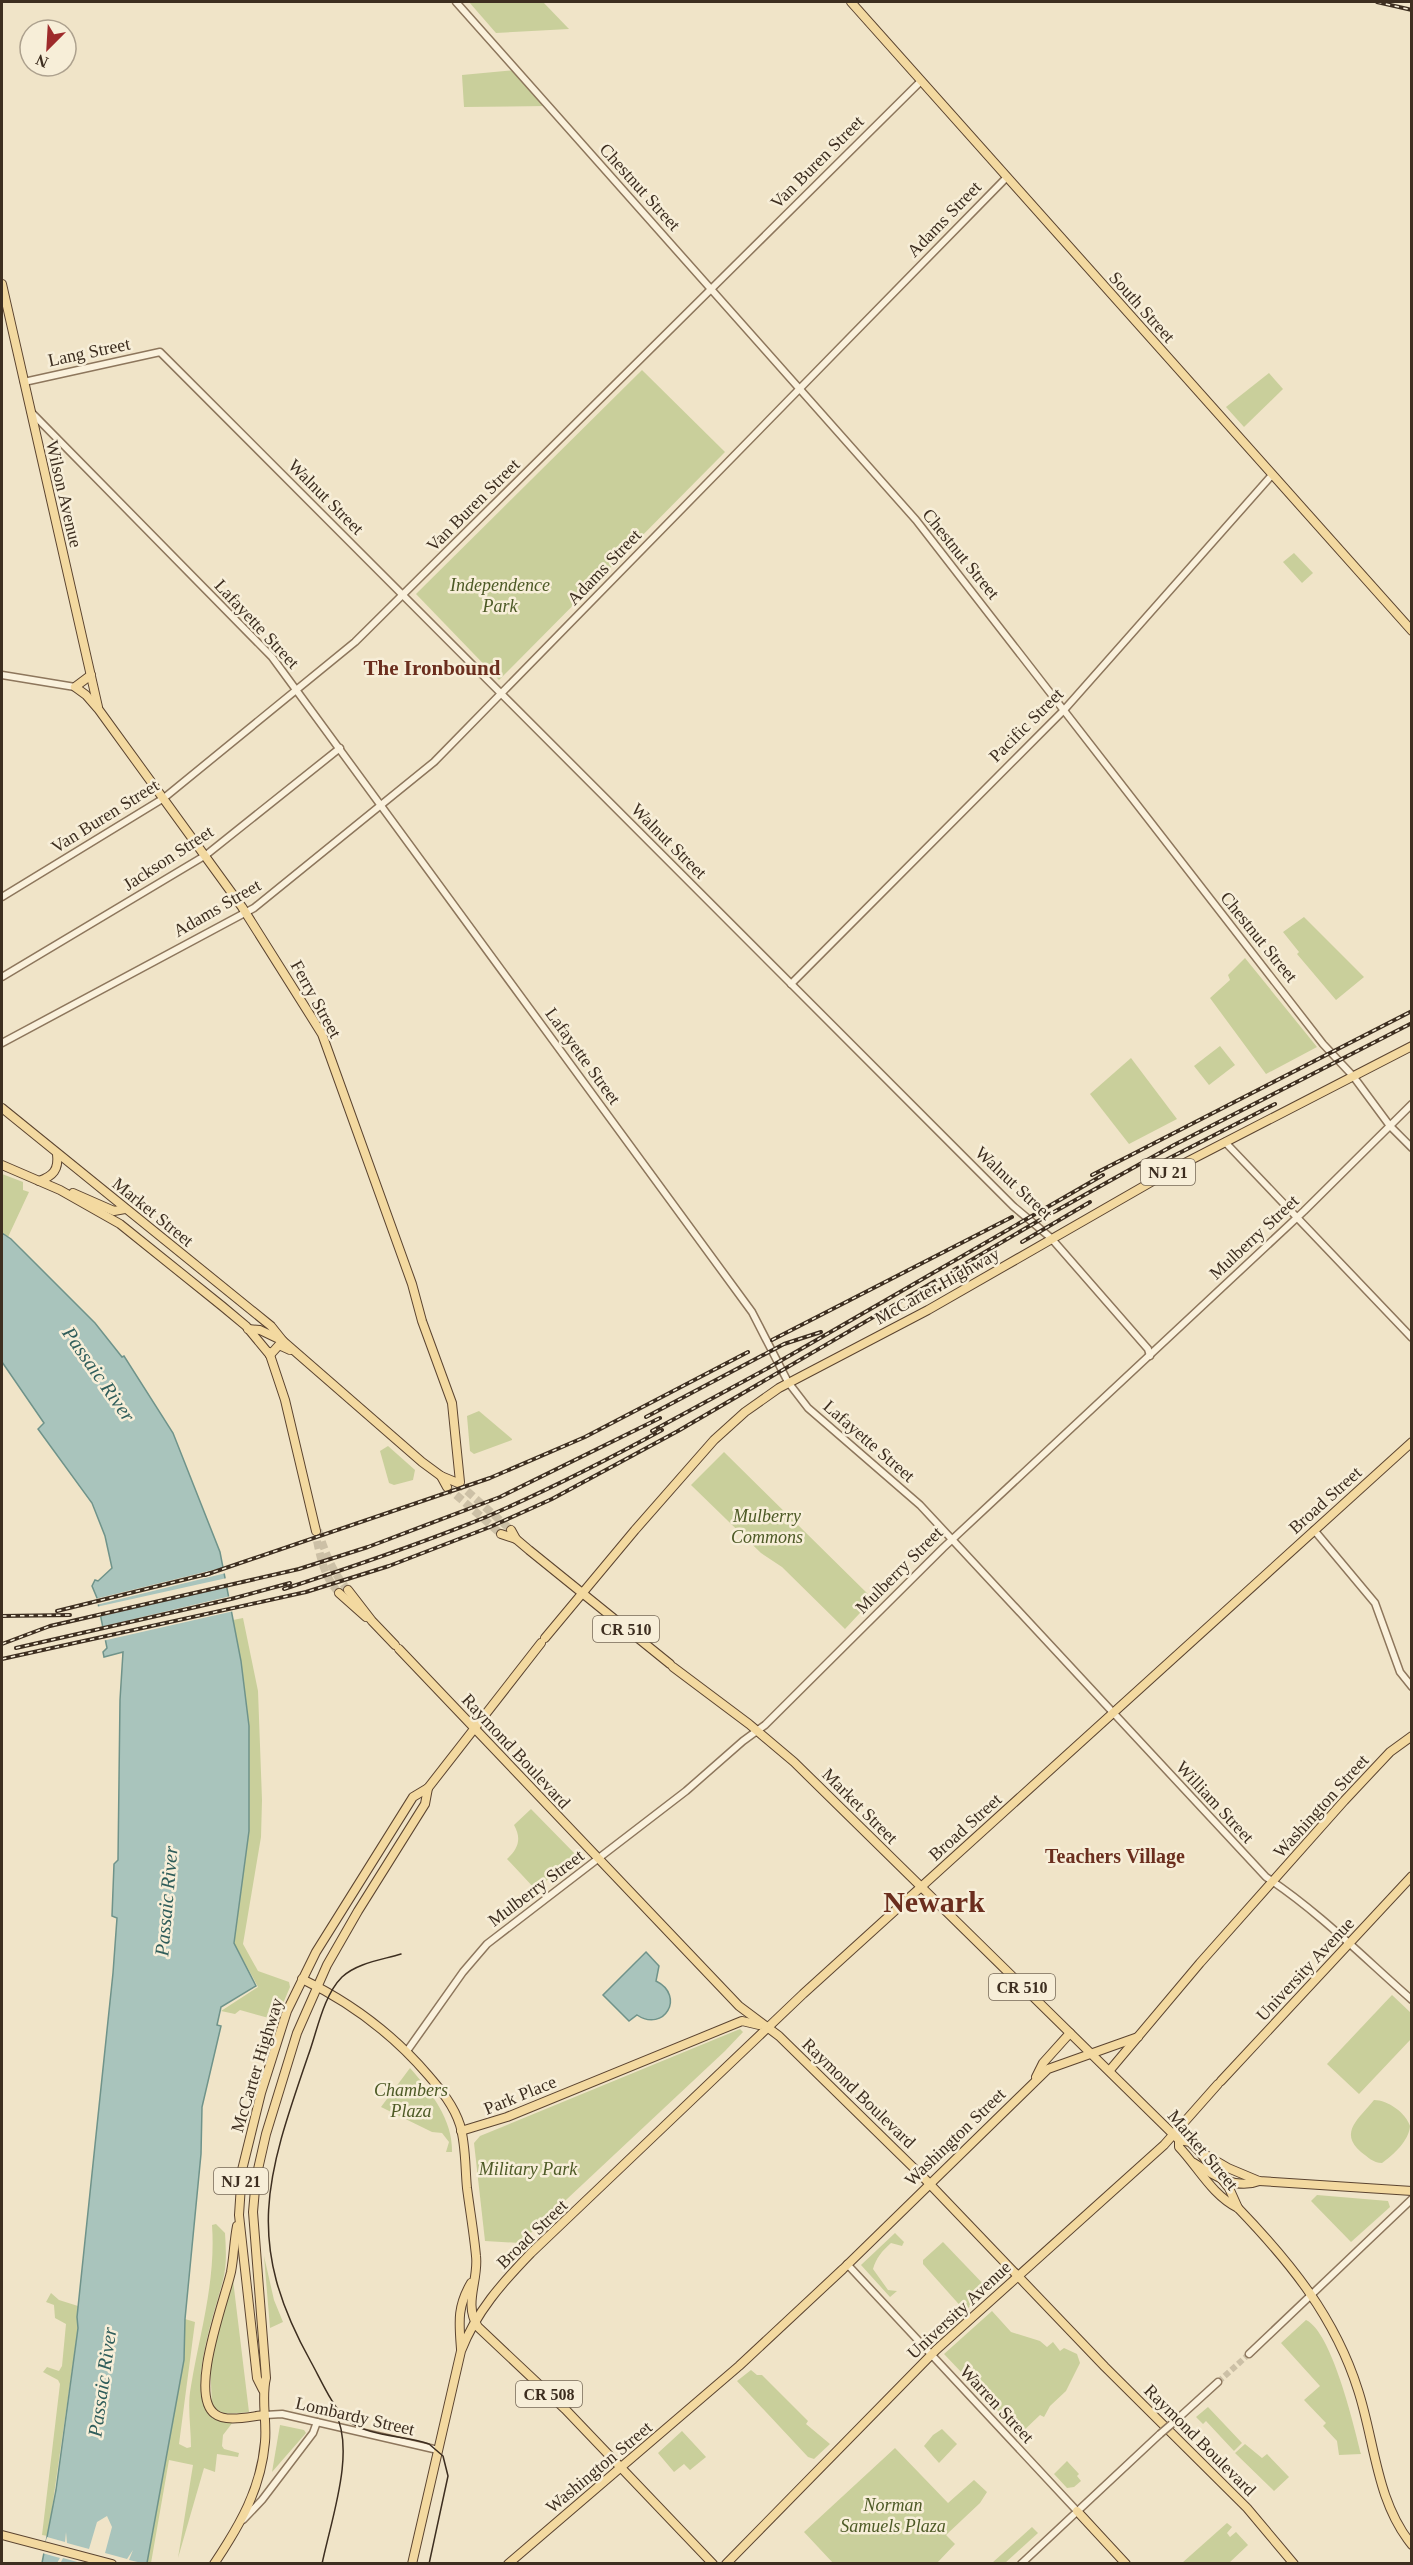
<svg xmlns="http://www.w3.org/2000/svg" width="1413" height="2565" font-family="Georgia,serif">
  <rect width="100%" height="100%" fill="#f0e4c8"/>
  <g fill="#c9cf9b">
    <polygon points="469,2 543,2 569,29 496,33"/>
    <polygon points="516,70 548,106 464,107 462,75"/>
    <polygon points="642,370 725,452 499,680 416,594"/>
    <polygon points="1269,373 1283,389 1244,427 1226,407"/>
    <polygon points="1294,553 1313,573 1302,583 1283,562"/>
    <polygon points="1304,917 1364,977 1336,1000 1297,954 1299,952 1283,932"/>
    <polygon points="1245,958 1317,1047 1266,1074 1210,998 1230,980 1228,975"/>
    <polygon points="1220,1046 1235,1065 1209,1085 1194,1066"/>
    <polygon points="1131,1058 1177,1119 1129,1144 1090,1094"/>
    <polygon points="2,1174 23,1182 23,1190 29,1192 8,1237 2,1233"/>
    <polygon points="479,1411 512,1439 512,1440 474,1454 470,1451 467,1416"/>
    <polygon points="388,1446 415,1470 413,1480 394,1485 389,1483 380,1451"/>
    <polygon points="724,1452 873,1599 845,1629 782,1567 761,1553 691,1485"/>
    <polygon points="243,1618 258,1691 262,1800 261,1837 243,1944 258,1971 289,1982 290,1987 276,2020 240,2010 235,2014 221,2011 258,1987 234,1943 249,1831 249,1726 233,1620"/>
    <path d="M 531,1809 L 578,1857 L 535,1889 L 507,1859 C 518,1849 522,1839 514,1825 Z"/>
    <polygon points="1392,1995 1411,2013 1411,2039 1359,2094 1327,2064"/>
    <polygon points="740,2029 743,2032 725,2051 520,2243 485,2241 474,2143 480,2136"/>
    <path d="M 410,2068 C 431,2092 453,2120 452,2152 L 446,2152 L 449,2142 L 442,2133 L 432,2132 L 381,2107 Z"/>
    <path d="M 1374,2100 C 1388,2100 1406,2113 1410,2126 C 1409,2141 1393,2155 1382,2163 C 1373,2163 1368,2157 1361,2152 C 1338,2132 1360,2118 1374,2100 Z"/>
    <polygon points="1317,2195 1388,2201 1390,2207 1351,2242 1311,2201"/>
    <path d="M 216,2224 L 225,2233 C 226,2249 227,2265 223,2280 C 216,2310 185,2391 211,2416 C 216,2421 226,2421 233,2422 L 223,2435 L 222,2446 L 224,2449 L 239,2453 L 238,2457 L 217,2454 L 215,2472 L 204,2468 L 178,2558 L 193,2465 L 169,2460 L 151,2563 L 147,2564 L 184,2360 L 185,2319 L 195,2322 L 179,2444 L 187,2448 L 191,2447 C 191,2427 187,2406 191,2386 C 200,2332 216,2281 212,2225 Z"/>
    <path d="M 895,2233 L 904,2242 L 902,2246 L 891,2243 C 882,2251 876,2258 873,2269 L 888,2290 L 897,2291 L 890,2297 L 861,2265 Z"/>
    <polygon points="943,2242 988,2289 967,2309 964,2310 923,2264 923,2260"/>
    <polygon points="264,2256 274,2300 283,2322 270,2328"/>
    <path d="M 233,2280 L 249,2412 C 235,2413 222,2417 212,2406 L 210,2361 Z"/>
    <polygon points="51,2293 59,2300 78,2306 78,2328 48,2536 42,2535 60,2384 58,2380 43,2372 47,2367 59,2371 62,2366 66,2324 55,2318 54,2305 46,2302"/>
    <polygon points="992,2311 1011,2332 1040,2341 1047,2347 1053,2342 1060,2351 1064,2348 1077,2354 1080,2363 1066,2391 1050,2406 1044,2417 1040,2415 1020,2434 944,2354"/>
    <path d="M 1306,2320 C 1332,2332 1354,2426 1361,2454 L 1339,2455 L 1337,2441 L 1323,2426 L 1326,2423 L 1304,2400 L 1320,2386 L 1281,2343 Z"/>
    <polygon points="751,2370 757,2375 762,2375 808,2421 806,2424 830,2444 814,2459 808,2457 737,2381"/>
    <polygon points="1208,2407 1242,2443 1234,2451 1206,2421 1203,2424 1196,2417"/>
    <polygon points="280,2425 304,2430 306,2433 272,2472"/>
    <polygon points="942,2429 957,2444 939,2463 924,2446 933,2435"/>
    <polygon points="682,2431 706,2457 690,2470 684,2464 674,2472 658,2453"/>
    <polygon points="1245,2444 1262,2458 1267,2454 1289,2477 1274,2491 1235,2453"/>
    <polygon points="895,2448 948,2503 974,2480 987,2492 980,2503 946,2535 955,2544 937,2563 833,2563 804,2532"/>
    <polygon points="1067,2461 1079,2474 1077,2476 1081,2481 1074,2487 1067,2488 1054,2474"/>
    <polygon points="1227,2523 1232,2527 1227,2533 1230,2537 1236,2532 1248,2545 1229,2563 1182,2563"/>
    <polygon points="1032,2527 1038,2533 1005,2563 992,2563"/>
  </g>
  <g fill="#a9c4bc" stroke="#6f938a" stroke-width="1.5">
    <polygon points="2,1233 11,1239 95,1323 122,1357 124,1356 173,1433 220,1552 241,1661 249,1726 249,1831 234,1943 256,1986 221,2007 217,2025 221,2026 202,2107 201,2154 185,2319 184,2360 147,2563 42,2563 56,2490 78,2328 77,2317 113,1973 117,1918 112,1916 114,1864 118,1860 120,1700 123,1652 104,1657 103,1652 107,1648 97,1598 92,1586 95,1580 98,1581 112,1568 105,1536 92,1503 38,1429 44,1423 2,1362"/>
    <path d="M 646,1952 L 659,1966 L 656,1981 C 686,1996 664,2033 637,2015 L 629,2021 L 603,1995 Z"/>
  </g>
  <g fill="#f0e4c8">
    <polygon points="225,1567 226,1573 96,1605 95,1599"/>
    <polygon points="227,1578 229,1586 98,1617 96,1607"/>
    <polygon points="231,1596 234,1611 102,1641 100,1627"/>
    <polygon points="107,2516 112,2527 105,2553 127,2559 133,2550 129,2560 142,2563 81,2563 63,2558 61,2562 57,2563 60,2558 42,2553 47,2537 65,2542 66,2532 67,2543 89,2549 97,2522"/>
  </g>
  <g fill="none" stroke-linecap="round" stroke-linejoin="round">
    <polyline stroke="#ccc0a6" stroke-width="6" stroke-dasharray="6 3" stroke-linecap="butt" points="1218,2382 1249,2354"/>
    <g stroke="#ccc0a6" stroke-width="8" stroke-dasharray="8 4" stroke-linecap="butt">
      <polyline points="458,1483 511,1530"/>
      <polyline points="447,1487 501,1534"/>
      <path d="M 318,1530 C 325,1552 332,1572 348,1590"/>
      <path d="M 317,1541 C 321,1560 325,1578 339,1593"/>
    </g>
    <g stroke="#8d765c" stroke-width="9">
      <g id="minor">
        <polyline points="456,2 916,520 1323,1044 1353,1076 1390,1126 1412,1148"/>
        <polyline points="24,382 160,352 1013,1206 1051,1238 1148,1349 1150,1356"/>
        <path d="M 31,412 L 272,657 L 752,1312 L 788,1382 L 808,1408 L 920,1505 L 1266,1877 C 1319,1912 1364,1958 1412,2000"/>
        <polyline points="2,675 75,687"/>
        <polyline points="2,897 164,798 355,642 921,81"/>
        <polyline points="2,977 206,855 340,748"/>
        <polyline points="791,984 1064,710 1272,475"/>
        <polyline points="2,1043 254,908 434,762 1007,177"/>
        <polyline points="1225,1142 1412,1338"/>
        <polyline points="1314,1530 1375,1603 1400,1672 1412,1687"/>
        <polyline points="407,2051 463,1972 487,1944 686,1791 743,1741 765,1725 943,1548 1304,1211 1412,1104"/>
        <polyline points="847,2264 1077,2511"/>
        <polyline points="1249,2354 1412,2199"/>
        <polyline points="265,2415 282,2414 438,2450"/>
        <polyline points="1174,2422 1218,2382"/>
        <polyline points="243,2520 262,2500 313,2433 317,2422"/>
        <polyline points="1021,2564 1160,2434"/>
      </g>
    </g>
    <g stroke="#5b4430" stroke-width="10">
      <g id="major">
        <polyline points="851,2 1412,631"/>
        <polyline points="2,284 98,707"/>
        <polyline points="91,675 75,687 86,695 99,710 242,907 322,1034 412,1284 422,1321 452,1403 460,1482"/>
        <polyline points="2,1108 271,1326 283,1341"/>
        <polyline points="2,1165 60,1190 120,1224 222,1306 246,1326 270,1355"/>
        <path d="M 39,1181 C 53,1176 59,1170 57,1154"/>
        <polyline points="73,1193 114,1211 125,1209"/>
        <polyline points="248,1329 260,1330 283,1341 422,1462 441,1476 458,1483"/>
        <polyline points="269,1352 285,1400 316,1531"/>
        <polyline points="270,1355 279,1345 290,1350"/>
        <polyline points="441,1476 447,1487"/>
        <polyline points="511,1530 516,1539 529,1550 670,1664"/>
        <polyline points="501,1534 516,1539"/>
        <polyline points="348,1590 372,1621 395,1645"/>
        <polyline points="339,1593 366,1617"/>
        <polyline points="545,1638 635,1530 714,1440 745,1412 779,1388 928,1310 1179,1166 1412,1046"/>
        <polyline points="399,1649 739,2006 779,2036 923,2177 1105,2367 1247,2508 1294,2564"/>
        <path d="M 673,1667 L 749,1724 L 794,1762 L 1179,2140 L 1179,2147 C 1198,2167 1212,2195 1238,2208 C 1290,2262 1335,2317 1358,2390 C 1375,2442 1376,2501 1412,2545"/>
        <path d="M 302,1979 C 352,2003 392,2033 428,2075 C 441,2090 454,2106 460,2125 C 466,2145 465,2168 467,2188 C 470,2211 474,2234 476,2256 C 479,2280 463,2304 478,2327 L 565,2409 L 713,2564"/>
        <polyline points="1110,2070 1200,1963 1344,1801 1390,1752 1412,1736"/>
        <polyline points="1036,2077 1043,2063 1070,2033"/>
        <polyline points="1221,2081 1412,1876"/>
        <polyline points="461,2131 507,2117 737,2023 742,2021 759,2025"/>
        <polyline points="1179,2140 1190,2142 1199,2151 1228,2168 1259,2181 1412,2191"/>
        <polyline points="1202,2155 1229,2188 1238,2208"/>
        <path d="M 1194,2163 C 1214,2176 1236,2190 1259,2181"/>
        <path d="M 237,2226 C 234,2241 234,2256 231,2272 C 225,2299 188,2395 215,2414 C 226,2423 252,2416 265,2415"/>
        <path d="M 461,2349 C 459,2322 457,2307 471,2283"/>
        <polyline points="263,2390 257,2378 239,2215 242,2170 261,2093 287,2011 316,1952 413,1797 428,1788 541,1643"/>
        <polyline points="1077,2511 1126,2564"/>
        <polyline points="2,2535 112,2564"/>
        <path d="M 214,2564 C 240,2525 261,2489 265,2442 C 267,2420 261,2398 266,2378 L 253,2212 L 256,2178 L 266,2134 L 297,2033 L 327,1965 L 358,1911 L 425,1804 L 428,1788"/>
        <path d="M 412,2564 L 461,2351 C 476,2312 502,2283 531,2253 L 803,1994 L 1412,1442"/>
        <polyline points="508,2564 739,2366 843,2269 1048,2069 1138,2037"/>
        <polyline points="726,2564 936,2350 1164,2145 1218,2084"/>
      </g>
    </g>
    <use href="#minor" stroke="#faf1dc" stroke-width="6"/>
    <use href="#major" stroke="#f3d9a0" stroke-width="8"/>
    <g stroke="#3d2e20" stroke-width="1.5">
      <path d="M 401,1954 C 381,1960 357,1963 342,1977 C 323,1996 317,2032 308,2056 C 266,2178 244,2242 311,2362 C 320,2378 333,2408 347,2420 C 368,2437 404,2435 429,2444 L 443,2456 L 448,2476 L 429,2564"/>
      <path d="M 322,2564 C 331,2520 356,2451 335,2412"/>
    </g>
    <g stroke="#3d2e20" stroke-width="4">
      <g id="rail">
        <polyline points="1377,2 1412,10"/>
        <polyline points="1152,1167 1275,1104"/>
        <polyline points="1092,1175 1412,1011"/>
        <polyline points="1022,1242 1090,1202"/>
        <polyline points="895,1315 955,1281"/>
        <polyline points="772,1340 1012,1217"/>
        <polyline points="646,1417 784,1344 821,1332"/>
        <polyline points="652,1431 768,1368 1103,1175"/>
        <polyline points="205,1575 490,1478 585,1437 748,1352"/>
        <path d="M 284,1589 C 352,1567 420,1544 486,1517 C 546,1491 605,1461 662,1430"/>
        <polyline points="57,1611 211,1573"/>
        <polyline points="2,1616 70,1615"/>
        <polyline points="2,1644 50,1626 299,1569 368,1547 500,1497 660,1418"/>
        <polyline points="16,1648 231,1599 290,1583"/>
        <polyline points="2,1659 306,1592 389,1566 490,1527 552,1499 678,1431 1045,1217 1174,1145 1412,1023"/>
      </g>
    </g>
    <use href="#rail" stroke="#f7eed8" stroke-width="1.5" stroke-dasharray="4.5" stroke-linecap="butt"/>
    <g stroke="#8d765c" stroke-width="9" stroke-linecap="butt">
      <polyline id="minor-bridge" points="1160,2434 1174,2422"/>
    </g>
    <use href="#minor-bridge" stroke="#faf1dc" stroke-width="6"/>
  </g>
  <g text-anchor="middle" stroke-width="5" stroke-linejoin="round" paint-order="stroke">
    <g fill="#f7eed8" stroke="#756857" stroke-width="1.5">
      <rect x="1141" y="1159" width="54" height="26" rx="4.5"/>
      <rect x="593" y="1616" width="66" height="26" rx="4.5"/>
      <rect x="989" y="1974" width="66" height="26" rx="4.5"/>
      <rect x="214" y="2168" width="54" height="26" rx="4.5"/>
      <rect x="516" y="2381" width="66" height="26" rx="4.5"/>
    </g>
    <g font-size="16" font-weight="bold" fill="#3d2e20">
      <text x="1168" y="1178">NJ 21</text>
      <text x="626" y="1635">CR 510</text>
      <text x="1022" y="1993">CR 510</text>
      <text x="241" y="2187">NJ 21</text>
      <text x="549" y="2400">CR 508</text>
    </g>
    <g font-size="18" fill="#3d2e20" stroke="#f7eed8">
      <text transform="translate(817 162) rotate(-45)" y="6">Van Buren Street</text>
      <text transform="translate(640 187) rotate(48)" y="6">Chestnut Street</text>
      <text transform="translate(944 219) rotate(-46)" y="6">Adams Street</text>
      <text transform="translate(1142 307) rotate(48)" y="6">South Street</text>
      <text transform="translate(89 352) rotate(-12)" y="6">Lang Street</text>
      <text transform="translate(64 494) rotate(77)" y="6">Wilson Avenue</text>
      <text transform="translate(326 497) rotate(45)" y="6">Walnut Street</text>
      <text transform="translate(473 505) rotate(-45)" y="6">Van Buren Street</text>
      <text transform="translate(961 554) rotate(51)" y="6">Chestnut Street</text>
      <text transform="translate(604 567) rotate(-46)" y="6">Adams Street</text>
      <text transform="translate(257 624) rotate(47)" y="6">Lafayette Street</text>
      <text transform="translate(1026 725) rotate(-45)" y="6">Pacific Street</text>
      <text transform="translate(105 816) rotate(-32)" y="6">Van Buren Street</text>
      <text transform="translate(669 841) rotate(45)" y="6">Walnut Street</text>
      <text transform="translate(168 858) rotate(-33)" y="6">Jackson Street</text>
      <text transform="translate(217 908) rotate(-30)" y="6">Adams Street</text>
      <text transform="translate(1259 937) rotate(51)" y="6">Chestnut Street</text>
      <text transform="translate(316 999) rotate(61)" y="6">Ferry Street</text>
      <text transform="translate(583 1056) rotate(54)" y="6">Lafayette Street</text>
      <text transform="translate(1014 1183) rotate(43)" y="6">Walnut Street</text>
      <text transform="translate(153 1212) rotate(39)" y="6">Market Street</text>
      <text transform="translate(1254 1237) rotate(-43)" y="6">Mulberry Street</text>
      <text transform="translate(937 1286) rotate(-29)" y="6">McCarter Highway</text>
      <text transform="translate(869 1441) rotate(41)" y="6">Lafayette Street</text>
      <text transform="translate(1325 1500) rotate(-42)" y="6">Broad Street</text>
      <text transform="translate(899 1570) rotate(-45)" y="6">Mulberry Street</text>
      <text transform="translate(516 1751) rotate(47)" y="6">Raymond Boulevard</text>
      <text transform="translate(1215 1802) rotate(47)" y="6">William Street</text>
      <text transform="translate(860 1806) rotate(45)" y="6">Market Street</text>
      <text transform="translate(1321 1806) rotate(-48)" y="6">Washington Street</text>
      <text transform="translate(965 1827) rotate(-42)" y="6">Broad Street</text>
      <text transform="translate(536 1888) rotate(-37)" y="6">Mulberry Street</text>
      <text transform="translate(1305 1969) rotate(-47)" y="6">University Avenue</text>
      <text transform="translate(257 2065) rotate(-73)" y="6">McCarter Highway</text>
      <text transform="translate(859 2093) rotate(44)" y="6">Raymond Boulevard</text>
      <text transform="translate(520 2095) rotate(-22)" y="6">Park Place</text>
      <text transform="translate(955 2137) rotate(-44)" y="6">Washington Street</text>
      <text transform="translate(1203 2150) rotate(50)" y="6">Market Street</text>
      <text transform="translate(532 2234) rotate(-44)" y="6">Broad Street</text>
      <text transform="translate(959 2310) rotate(-43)" y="6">University Avenue</text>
      <text transform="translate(997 2404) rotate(47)" y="6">Warren Street</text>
      <text transform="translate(355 2416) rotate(13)" y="6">Lombardy Street</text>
      <text transform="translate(1200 2440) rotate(45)" y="6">Raymond Boulevard</text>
      <text transform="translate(599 2467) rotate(-40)" y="6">Washington Street</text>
    </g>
    <g font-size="18" font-style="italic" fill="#4d5a26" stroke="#f7eed8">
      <text x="500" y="591">Independence<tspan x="500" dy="21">Park</tspan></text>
      <text x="767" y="1522">Mulberry<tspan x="767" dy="21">Commons</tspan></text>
      <text x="411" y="2096">Chambers<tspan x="411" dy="21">Plaza</tspan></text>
      <text x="528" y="2175">Military Park</text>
      <text x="893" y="2511">Norman<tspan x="893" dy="21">Samuels Plaza</tspan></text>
    </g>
    <g font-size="20" font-style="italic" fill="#2f5d5a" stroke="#f7eed8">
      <text transform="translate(99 1374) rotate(55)" y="7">Passaic River</text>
      <text transform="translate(166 1901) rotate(-85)" y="7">Passaic River</text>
      <text transform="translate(102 2382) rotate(-82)" y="7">Passaic River</text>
    </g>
    <g font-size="20" font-weight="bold" fill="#6b2e1e" stroke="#f7eed8">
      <text x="1115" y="1863">Teachers Village</text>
    </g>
    <g font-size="21" font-weight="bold" fill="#6b2e1e" stroke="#f7eed8">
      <text x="432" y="675">The Ironbound</text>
    </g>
    <g font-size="30" font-weight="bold" fill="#6b2e1e" stroke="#f7eed8">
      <text x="934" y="1912">Newark</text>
    </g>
  </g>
  <rect width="1413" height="2565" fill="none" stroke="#3d2e20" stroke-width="6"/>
  <g transform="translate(48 48) rotate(204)"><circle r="28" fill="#f7eed8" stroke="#ada18e" stroke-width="1.5"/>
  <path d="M0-4.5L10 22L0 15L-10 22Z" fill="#9e2a2b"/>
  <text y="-9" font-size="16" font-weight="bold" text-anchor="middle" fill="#3d2e20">N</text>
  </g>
</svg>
